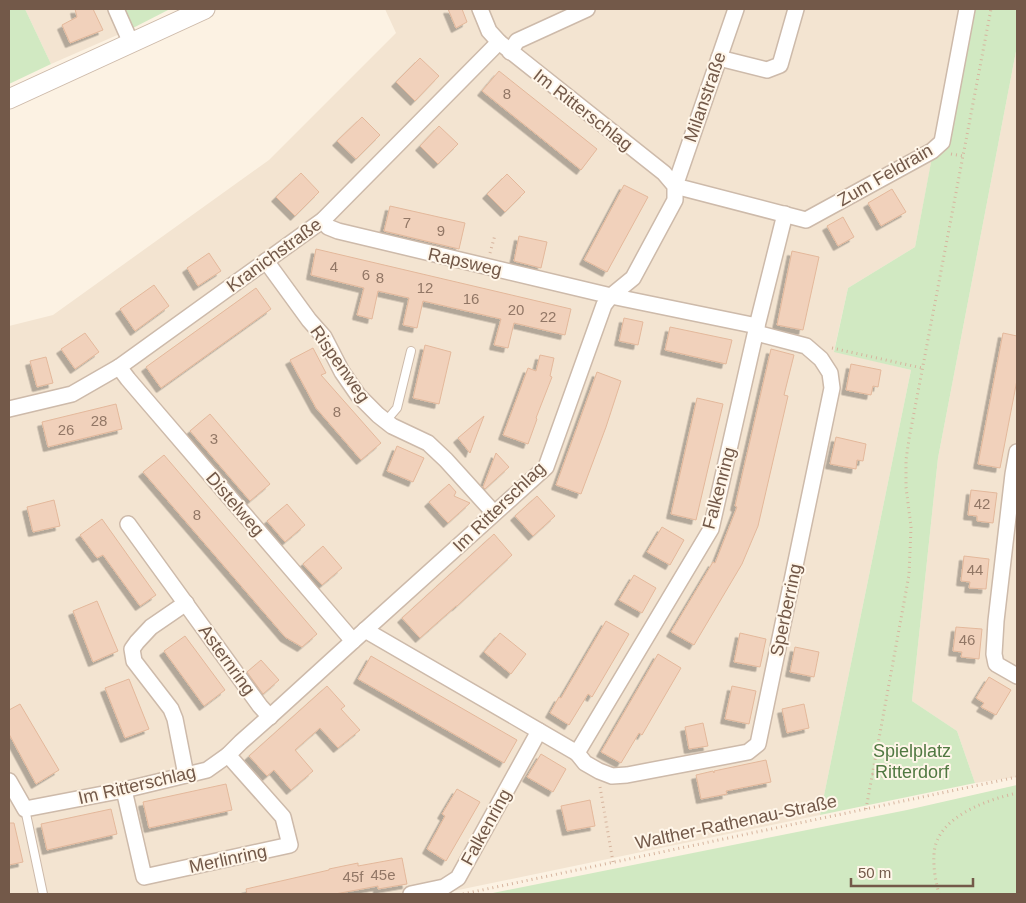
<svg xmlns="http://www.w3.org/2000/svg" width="1026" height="903" font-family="Helvetica,sans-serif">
  <defs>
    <filter id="shadow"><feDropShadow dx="-4.5" dy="4.5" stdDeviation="0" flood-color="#0004"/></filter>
  </defs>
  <rect width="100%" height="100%" fill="#fcf2e3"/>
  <g fill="#f3e4d1">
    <polygon points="25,9 123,9 131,29 51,64"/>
    <polygon points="385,9 974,9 932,158 915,247 848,288 834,351 911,370 820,815 439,894 9,894 9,326 53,315 269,160 396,33"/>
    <polygon points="1017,46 1017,777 975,783 957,731 912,701 938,458"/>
  </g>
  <g fill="#d1e9c2">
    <polygon points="9,9 25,9 51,64 9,84"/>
    <polygon points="123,9 170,9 131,29"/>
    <polygon points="974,9 1017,9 1017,46 938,458 912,701 957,731 975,783 820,815 911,370 834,352 848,288 915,247 932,157"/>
    <polygon points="1017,785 1017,894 488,894 907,810"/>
  </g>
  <g fill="#f1d1bb" stroke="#e3b89b" filter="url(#shadow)">
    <polygon points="75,9 93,9 103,30 70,43 62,25 77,17"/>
    <polygon points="448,9 462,9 467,22 456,28"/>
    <polygon points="420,58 439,76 415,101 396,82"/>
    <polygon points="499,71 597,149 581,170 482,91"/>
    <polygon points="362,117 380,135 356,159 337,141"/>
    <polygon points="439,126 458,144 438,164 420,146"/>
    <polygon points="301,173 319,192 295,216 276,197"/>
    <polygon points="507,174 525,192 505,212 487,194"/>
    <polygon points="624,185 648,197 607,272 584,260"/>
    <polygon points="892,189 906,212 881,226 868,203"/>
    <polygon points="390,206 465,223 459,249 384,231"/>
    <polygon points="843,217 854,237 838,246 827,226"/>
    <polygon points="519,236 547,242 541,268 514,261"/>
    <polygon points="316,249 571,309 565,335 514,323 508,348 494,345 501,319 423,301 417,328 403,325 409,298 378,291 372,319 357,315 364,288 311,275"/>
    <polygon points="792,251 819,257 803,330 777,325"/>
    <polygon points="209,253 221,271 198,286 187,268"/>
    <polygon points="154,285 169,306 135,331 120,309"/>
    <polygon points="256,288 271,309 161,388 146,367"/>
    <polygon points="624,318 643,322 638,345 619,341"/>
    <polygon points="670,327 732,340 726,364 665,350"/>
    <polygon points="85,333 99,352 75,369 61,349"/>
    <polygon points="1003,333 1017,336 1017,380 1000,468 978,464"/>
    <polygon points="425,345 451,352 439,404 413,398"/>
    <polygon points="313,348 326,373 321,375 381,443 361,460 316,408 290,360"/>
    <polygon points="771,349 794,355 784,395 788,396 758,526 742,564 694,645 671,632 713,562 715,563 737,507 735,506"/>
    <polygon points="540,355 554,358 550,376 552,377 536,418 537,419 528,444 503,435 528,368 536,371"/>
    <polygon points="46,357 53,383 37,387 30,361"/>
    <polygon points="851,364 881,370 878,387 873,386 871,395 846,390"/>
    <polygon points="597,372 621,381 606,427 581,494 556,485"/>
    <polygon points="697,398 723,404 696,520 671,514"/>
    <polygon points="116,404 122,429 48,447 42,422"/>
    <polygon points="210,414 270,484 250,501 190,431"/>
    <polygon points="484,416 474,442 470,453 458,438"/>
    <polygon points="836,437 866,444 863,461 857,460 856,469 830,464"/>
    <polygon points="397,446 424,458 413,482 387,471"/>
    <polygon points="496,453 509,467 485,489 483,487"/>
    <polygon points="164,455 317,634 302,647 285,637 143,472"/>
    <polygon points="449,484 456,492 454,496 470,503 448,523 429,502"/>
    <polygon points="971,490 997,493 993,523 977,521 977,516 968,515"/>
    <polygon points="537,496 555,516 533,536 515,516"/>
    <polygon points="54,500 60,526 33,532 27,507"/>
    <polygon points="287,504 305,525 285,542 267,521"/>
    <polygon points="102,519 156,595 140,606 103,555 97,558 80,535"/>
    <polygon points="662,527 684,540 670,565 647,552"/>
    <polygon points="494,534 512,555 457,606 456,606 420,638 402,618"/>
    <polygon points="323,546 342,568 322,585 303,564"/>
    <polygon points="964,556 989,559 986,589 969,588 970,582 961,581"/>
    <polygon points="634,575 656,588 642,613 619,600"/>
    <polygon points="97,601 118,651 93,662 73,611"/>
    <polygon points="606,621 629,634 592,697 588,694 569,725 550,713 559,697 561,698"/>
    <polygon points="956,627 982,629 979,659 961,657 962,652 953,651"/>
    <polygon points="500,633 526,654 511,674 484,652"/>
    <polygon points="740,633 766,639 760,667 734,662"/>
    <polygon points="185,636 225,690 204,706 164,651"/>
    <polygon points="795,647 819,652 814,677 790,672"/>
    <polygon points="658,654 681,668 642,735 639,733 621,763 601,752"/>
    <polygon points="371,656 517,740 504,763 358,679"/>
    <polygon points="261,660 279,680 263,694 247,672"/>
    <polygon points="989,677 1011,690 996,715 981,707 984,703 976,698"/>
    <polygon points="129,679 149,729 125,738 105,688"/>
    <polygon points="327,686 345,706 341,709 360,730 338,748 320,728 313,734 295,750 313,771 291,790 274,770 267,776 249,756"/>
    <polygon points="732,686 756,691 749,724 725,719"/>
    <polygon points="20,704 59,770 36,784 9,734 9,710"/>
    <polygon points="804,704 809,728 787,733 782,709"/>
    <polygon points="703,723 708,746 689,749 685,727"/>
    <polygon points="541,754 566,769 553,792 527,777"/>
    <polygon points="766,760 771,782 726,791 727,794 701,799 696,775 713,771 714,773 714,771"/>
    <polygon points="226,784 232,810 149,828 143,802"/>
    <polygon points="457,789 480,802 446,861 427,849 445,816 442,814"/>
    <polygon points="590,800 595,826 567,831 561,806"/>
    <polygon points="111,809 117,834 47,850 41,824"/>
    <polygon points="9,823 14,823 23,862 9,865"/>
    <polygon points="402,858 407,884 378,889 378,886 335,894 247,894 246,889 329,870 329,869 358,863 358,866"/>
  </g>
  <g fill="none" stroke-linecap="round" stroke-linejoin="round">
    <g stroke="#cdbaaa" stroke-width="10">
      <g id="service">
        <polyline points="386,421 397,408 411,351"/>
        <polyline points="25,809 43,894"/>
      </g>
    </g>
    <g stroke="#cdbaaa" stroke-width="18">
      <g id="minor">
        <polyline points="116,9 131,43"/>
        <polyline points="736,9 675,186 806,220 932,151 942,142 967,9"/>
        <polyline points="510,52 517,41 587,9"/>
        <polyline points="719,58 767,70 780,65 796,9"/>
        <polyline points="323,220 328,227 338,231 611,296 757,326 711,529 577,753 365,630"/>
        <polyline points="266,261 309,320 324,337 342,372 358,395 378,415 392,426 428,443 446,460 494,513"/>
        <polyline points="757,326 785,214"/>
        <polyline points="119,367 128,379 353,641"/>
        <polyline points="9,409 72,394 119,367 323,220 499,42"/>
        <polyline points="1017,452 1013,474 996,621 994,654 996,664 1017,676"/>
        <polyline points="128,524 260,706 270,717"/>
        <polyline points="186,603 151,627 137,642 132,649 134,661 171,709 175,719 186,775"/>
        <polyline points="577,753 585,763 599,771 612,776 627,775 748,752 758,744 832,388 830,373 821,359 806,346 756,333"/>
        <polyline points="9,781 25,809 124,790 207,770 228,755 241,742 275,712 353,641 546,467 604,305 611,296 633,278 675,200 675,186 664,173 499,42 489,31 480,9"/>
        <polyline points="124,790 144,877 290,845 283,817 228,755"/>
        <polyline points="411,894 444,887 458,878 539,731"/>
      </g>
    </g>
    <g stroke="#cdbaaa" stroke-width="21">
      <polyline id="tertiary" points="9,99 205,9"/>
    </g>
    <g stroke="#d6b49e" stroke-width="3" stroke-dasharray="1 4" stroke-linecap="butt">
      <polyline points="951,154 963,156"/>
      <polyline points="490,253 495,235"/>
      <polyline points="832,348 922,368"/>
      <polyline points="872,774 884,777"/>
      <polyline points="600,787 613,862"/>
      <polyline points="866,809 909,575 911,527 906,487 906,460 909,439 991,9"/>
      <polyline points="463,894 1017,777"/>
      <path d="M 939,894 C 936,883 933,867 934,856 C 934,818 986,800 1017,793"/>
    </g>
    <use href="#service" stroke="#fff" stroke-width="8"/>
    <use href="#minor" stroke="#fff" stroke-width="15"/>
    <use href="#tertiary" stroke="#fff" stroke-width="19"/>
  </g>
  <g text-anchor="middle" stroke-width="4" stroke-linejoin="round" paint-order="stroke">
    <g font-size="15" fill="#927766">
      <text x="507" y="99">8</text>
      <text x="407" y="228">7</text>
      <text x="441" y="236">9</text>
      <text x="334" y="272">4</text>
      <text x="366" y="280">6</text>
      <text x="380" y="283">8</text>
      <text x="425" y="293">12</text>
      <text x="471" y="304">16</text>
      <text x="516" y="315">20</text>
      <text x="548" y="322">22</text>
      <text x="337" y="417">8</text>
      <text x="99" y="426">28</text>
      <text x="66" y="435">26</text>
      <text x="214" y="444">3</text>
      <text x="982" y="509">42</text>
      <text x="197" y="520">8</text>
      <text x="975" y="575">44</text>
      <text x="967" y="645">46</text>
      <text x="383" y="880">45e</text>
      <text x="353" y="882">45f</text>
    </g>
    <g font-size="18" fill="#735949" stroke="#fff6e9">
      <text transform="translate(705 97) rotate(-71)" y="6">Milanstraße</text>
      <text transform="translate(583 110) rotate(38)" y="6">Im Ritterschlag</text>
      <text transform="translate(885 175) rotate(-30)" y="6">Zum Feldrain</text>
      <text transform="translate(274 255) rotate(-36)" y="6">Kranichstraße</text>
      <text transform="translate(465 262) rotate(13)" y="6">Rapsweg</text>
      <text transform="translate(340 364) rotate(55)" y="6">Rispenweg</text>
      <text transform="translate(719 488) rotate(-75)" y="6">Falkenring</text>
      <text transform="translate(235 504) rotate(49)" y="6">Distelweg</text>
      <text transform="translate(499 507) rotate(-44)" y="6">Im Ritterschlag</text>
      <text transform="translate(786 610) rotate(-78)" y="6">Sperberring</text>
      <text transform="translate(227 660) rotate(54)" y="6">Asternring</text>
      <text transform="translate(137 785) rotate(-13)" y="6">Im Ritterschlag</text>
      <text transform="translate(736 822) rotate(-12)" y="6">Walther-Rathenau-Straße</text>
      <text transform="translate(486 827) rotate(-61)" y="6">Falkenring</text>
      <text transform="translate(228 859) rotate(-12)" y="6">Merlinring</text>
    </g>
    <g font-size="18" fill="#517942" stroke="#fff6e9">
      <text x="912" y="757">Spielplatz<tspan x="912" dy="21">Ritterdorf</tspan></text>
    </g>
  </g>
  <rect width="1026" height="903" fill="none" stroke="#735949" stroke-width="20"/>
  <path d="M851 878v8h122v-8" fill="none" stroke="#735949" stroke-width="2.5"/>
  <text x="858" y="878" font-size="15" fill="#735949" stroke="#fff6e9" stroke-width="4" paint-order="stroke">50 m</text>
</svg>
